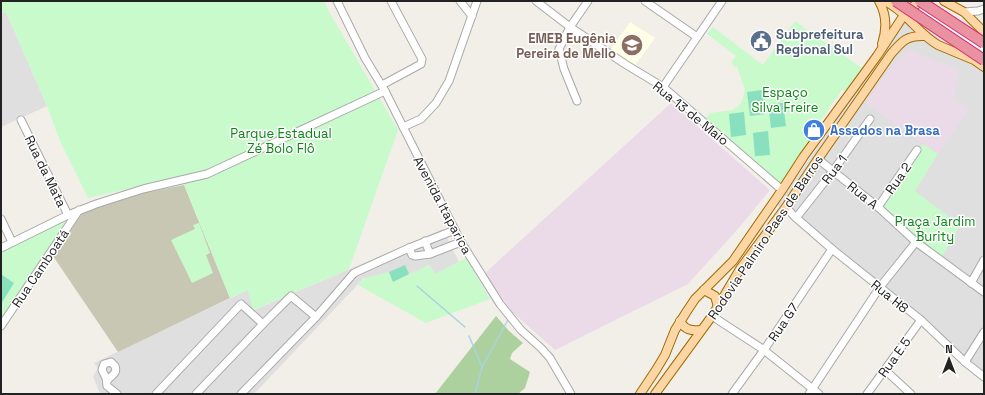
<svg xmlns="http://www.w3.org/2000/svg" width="985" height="395" font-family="'Space Grotesk',sans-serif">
  <rect width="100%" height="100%" fill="#f2efe9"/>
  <g fill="#e0dfdf">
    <polygon points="914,10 984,56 984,374 777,205"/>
    <polygon points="6,12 47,106 1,127 1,13"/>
    <polygon points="443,229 459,262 435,274 429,265 393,282 364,278 254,394 100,394 93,376 98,369 94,363 248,290 254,310"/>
  </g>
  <g fill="#ebdbe8">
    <polygon points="908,50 959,69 953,99 969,108 938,154 866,103 887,72"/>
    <polygon points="671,103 770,190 738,229 688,284 555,350 511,311 485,273"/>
  </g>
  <polygon fill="#ffffe5" points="630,22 655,38 634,67 609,52"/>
  <polygon fill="#c7c7b4" points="184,185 230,298 118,352 53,256 83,212 133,195"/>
  <polygon fill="#add19e" points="496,316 509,331 523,343 512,353 510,359 530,372 525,388 518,394 435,394"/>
  <g fill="#c8facc">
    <polygon points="1,1 324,1 331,15 398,130 349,269 253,310 248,290 230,298 181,177 88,198 60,141 47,106 6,12 1,13"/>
    <polygon points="795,21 862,68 847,90 842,90 816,127 816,133 784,183 781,185 705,119 710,113 733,110 741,104 745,90 737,66 733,67 732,61 736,56 707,34 713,27 763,65"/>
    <polygon points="923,144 938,154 915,191 960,225 942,257 883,208"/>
    <polygon points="72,216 1,326 1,251"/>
    <polygon points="199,223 210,253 206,255 213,273 192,283 171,240 195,229 193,225"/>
    <polygon points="466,258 490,299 426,323 358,285 365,278 389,272 393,282 429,265 435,274"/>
  </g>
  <g fill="#88e0be">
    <polygon points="762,90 765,114 750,116 747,92"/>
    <polygon points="783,103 786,126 771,128 768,104"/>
    <polygon points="744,112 746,135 731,137 729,114"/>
    <polygon points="768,131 770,155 755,156 753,133"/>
    <polygon points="405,265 409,274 393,282 389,272"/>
    <polygon points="2,275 14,283 1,304 1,276"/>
  </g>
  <polygon fill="#fff" points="887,1 926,1 984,40 984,66"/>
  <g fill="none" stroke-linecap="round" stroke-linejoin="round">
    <g stroke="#aad3df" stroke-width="1.5">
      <polyline points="417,286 465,327"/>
      <polyline points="469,336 482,367"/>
      <polyline points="475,394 482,367 509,318"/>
    </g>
    <g stroke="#a9a9a9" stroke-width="9">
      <g id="minor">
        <polyline points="337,1 365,58 385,91 461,242 500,304 521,330 541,348 550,358 571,394"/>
        <polyline points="460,1 472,16"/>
        <polyline points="536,1 570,27 625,64 663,87 782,190"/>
        <polyline points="645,1 697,37"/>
        <polyline points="964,12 978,11 984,9"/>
        <polyline points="382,85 421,64 422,59 391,1"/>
        <polyline points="663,87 722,1"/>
        <polyline points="577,101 564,69 559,49 570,27 588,1"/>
        <polyline points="21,120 68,215"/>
        <polyline points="403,127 421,119 436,103 449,81 477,1"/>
        <polyline points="818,159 878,207 916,242 984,292"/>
        <polyline points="786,207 794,216 832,249 921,320 965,362 984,377"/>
        <polyline points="878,207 917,150"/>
        <polyline points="796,218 833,171 870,119"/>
        <polyline points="1,219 12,242"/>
        <polyline points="425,241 430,254 461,242"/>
        <polyline points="1,248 68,215 96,204 143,189 177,181 207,174 385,91"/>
        <polyline points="409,248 412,255 415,256 430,254"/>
        <polyline points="971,283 984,260"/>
        <polyline points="712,316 764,350 819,394"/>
        <polyline points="1,326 79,210"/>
        <polyline points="965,362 984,332"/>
        <polyline points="885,370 911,394"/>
        <path d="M 107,381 C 111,375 118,374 115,366 L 111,362 L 104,364 L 102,370 L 106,378 L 107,386 L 117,394"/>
        <polyline points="156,394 241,304 263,324"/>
        <polyline points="196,394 263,324 291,296 316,317"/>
        <polyline points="241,394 316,317 354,273 409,248 455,230"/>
        <polyline points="732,394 764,350 832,249"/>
        <polyline points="809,394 880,287 916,242"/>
        <polyline points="867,394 921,320"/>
      </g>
    </g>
    <g stroke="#a06b00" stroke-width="10">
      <g id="major">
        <path d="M 879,1 C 887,15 887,29 882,44"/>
        <path d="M 885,1 C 892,5 898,9 904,15 C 915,25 924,37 938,45 L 974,60 L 984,67"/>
        <polyline points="944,1 964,12 984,32"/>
        <polyline points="704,290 715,296 718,307"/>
        <path d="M 680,321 C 685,330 691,331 701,330"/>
        <polyline points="640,394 656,370 665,355 675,330 687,311 695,299 733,261 782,190 804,156 877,56 904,15 912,7 922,1"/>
        <path d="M 655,394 L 712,316 L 740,269 L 786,207 L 818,159 L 891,54 C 902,41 907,35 925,36"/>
      </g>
    </g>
    <use href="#minor" stroke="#fff" stroke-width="7"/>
    <use href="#major" stroke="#fcd6a4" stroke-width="8"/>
    <g stroke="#dc2a67" stroke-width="12" stroke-linecap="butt">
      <g id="highway-bridge">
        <polyline points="896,1 984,60"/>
        <polyline points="920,1 984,43"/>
      </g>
    </g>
    <use href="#highway-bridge" stroke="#e892a2" stroke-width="10"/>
  </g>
  <defs>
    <g id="civic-disc" transform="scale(1.15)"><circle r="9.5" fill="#5c6f8a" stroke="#fff"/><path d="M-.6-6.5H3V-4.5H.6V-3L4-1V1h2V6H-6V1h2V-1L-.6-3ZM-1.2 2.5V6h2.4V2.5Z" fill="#fff"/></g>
    <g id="school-disc" transform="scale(1.15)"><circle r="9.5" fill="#8d6e63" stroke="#fff"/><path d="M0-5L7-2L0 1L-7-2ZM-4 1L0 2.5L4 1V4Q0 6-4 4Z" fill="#fff"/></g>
    <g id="shop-disc" transform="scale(1.15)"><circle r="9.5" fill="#3f7fe0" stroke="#fff"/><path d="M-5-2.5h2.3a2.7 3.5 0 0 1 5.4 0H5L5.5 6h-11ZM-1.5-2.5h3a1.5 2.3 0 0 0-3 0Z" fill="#fff"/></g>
  </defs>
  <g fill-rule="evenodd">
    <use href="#civic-disc" x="761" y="41"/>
    <use href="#school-disc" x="632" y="45"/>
    <use href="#shop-disc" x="814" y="130"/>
  </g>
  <g text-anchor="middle" stroke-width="3" stroke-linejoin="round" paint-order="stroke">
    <g font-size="13" font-weight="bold" fill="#4e5e75" stroke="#fff" text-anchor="start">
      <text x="776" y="39">Subprefeitura<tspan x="776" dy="15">Regional Sul</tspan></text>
    </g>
    <g font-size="13" font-weight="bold" fill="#785e54" stroke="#fff" text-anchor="end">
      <text x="616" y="43">EMEB Eugênia<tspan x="616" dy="15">Pereira de Mello</tspan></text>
    </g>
    <g font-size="13" fill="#0c8416" stroke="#fff">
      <text x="785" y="97">Espaço<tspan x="785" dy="15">Silva Freire</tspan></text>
      <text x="281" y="138">Parque Estadual<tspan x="281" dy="15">Zé Bolo Flô</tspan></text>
      <text x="935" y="226">Praça Jardim<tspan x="935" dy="15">Burity</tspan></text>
    </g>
    <g font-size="13" fill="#222" stroke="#fff">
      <text transform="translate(691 113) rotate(39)" y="5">Rua 13 de Maio</text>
      <text transform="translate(834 169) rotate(-53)" y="5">Rua 1</text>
      <text transform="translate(46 171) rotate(64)" y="5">Rua da Mata</text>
      <text transform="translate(898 178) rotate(-55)" y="5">Rua 2</text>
      <text transform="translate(863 195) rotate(39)" y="5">Rua A</text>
      <text transform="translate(443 205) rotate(62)" y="5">Avenida Itaparica</text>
      <text transform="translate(765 237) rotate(-56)" y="5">Rodovia Palmiro Paes de Barros</text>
      <text transform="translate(40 268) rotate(-56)" y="5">Rua Camboatá</text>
      <text transform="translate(890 296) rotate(39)" y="5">Rua H8</text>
      <text transform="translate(783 322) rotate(-56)" y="5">Rua G7</text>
      <text transform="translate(894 357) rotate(-54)" y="5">Rua E 5</text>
    </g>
    <g font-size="13" font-weight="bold" fill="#366cbe" stroke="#fff" text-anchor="start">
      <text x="830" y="135">Assados na Brasa</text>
    </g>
  </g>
  <rect width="985" height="395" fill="none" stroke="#222222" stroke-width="4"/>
  <g transform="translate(949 359)" stroke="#ffffff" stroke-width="3" paint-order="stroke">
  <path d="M0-3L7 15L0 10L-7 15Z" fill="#222222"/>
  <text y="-6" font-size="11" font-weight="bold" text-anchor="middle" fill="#222222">N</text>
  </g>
</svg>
